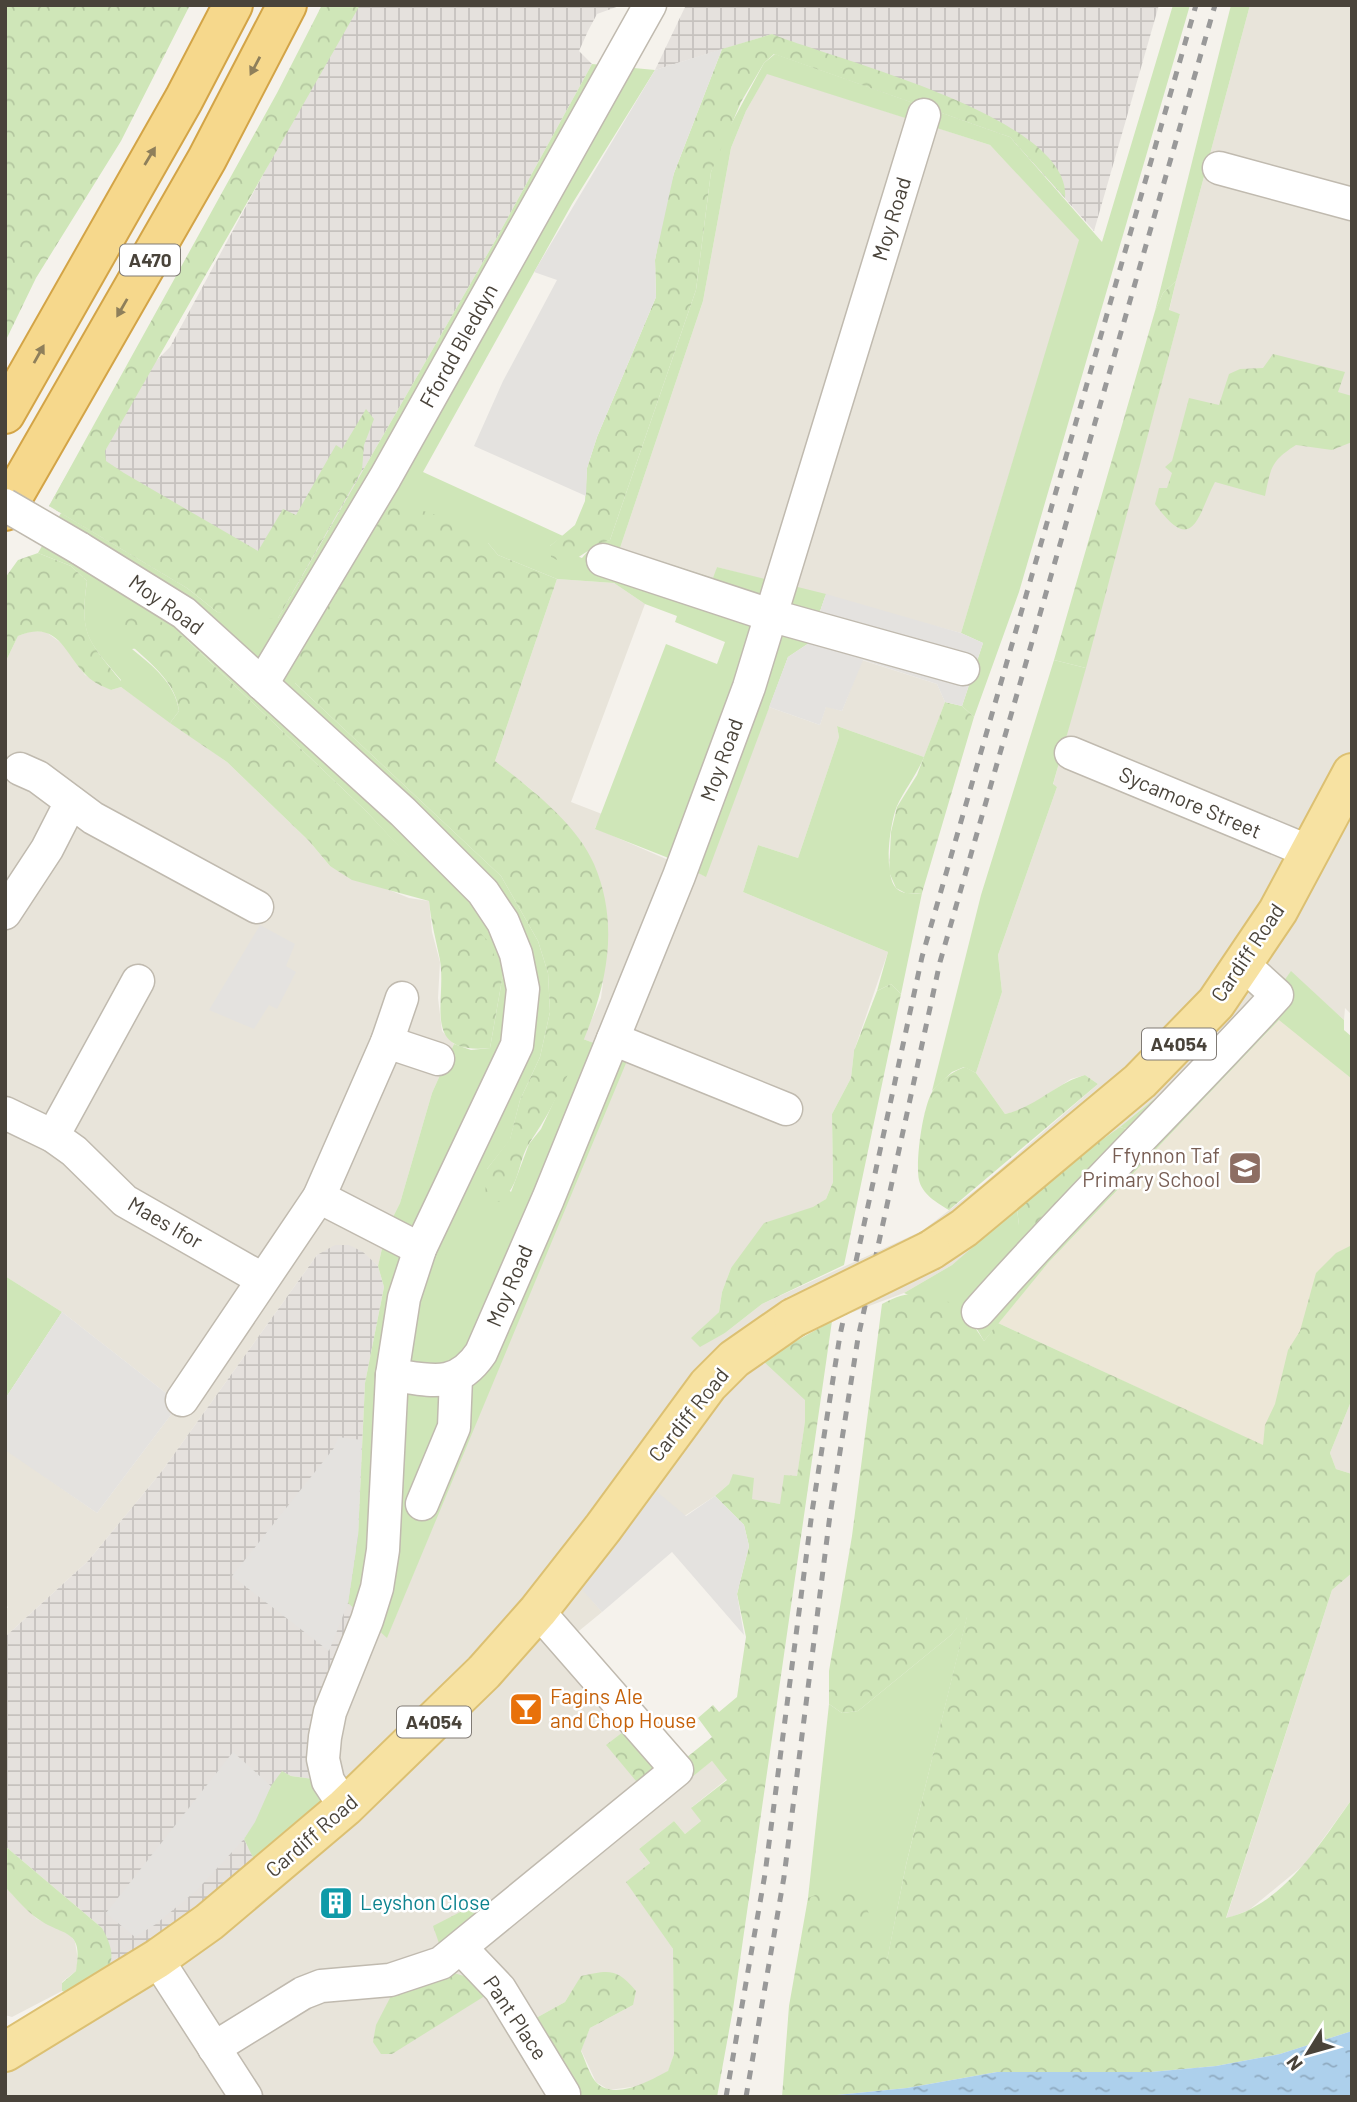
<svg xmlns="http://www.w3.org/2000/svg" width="1357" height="2102" font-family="Barlow,sans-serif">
  <defs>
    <pattern id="industrial-grid" width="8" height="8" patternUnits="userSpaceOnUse" patternTransform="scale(1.75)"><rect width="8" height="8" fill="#e5e1dd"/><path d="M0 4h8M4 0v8" fill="none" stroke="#c6c2be"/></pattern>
    <pattern id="forest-crowns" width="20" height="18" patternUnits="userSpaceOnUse" patternTransform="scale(1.75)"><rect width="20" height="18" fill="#cfe6b8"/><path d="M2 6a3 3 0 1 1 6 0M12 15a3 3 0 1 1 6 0" fill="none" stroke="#b3c69f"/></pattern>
    <pattern id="water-ripples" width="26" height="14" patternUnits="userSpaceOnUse" patternTransform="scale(1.75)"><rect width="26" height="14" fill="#add0ec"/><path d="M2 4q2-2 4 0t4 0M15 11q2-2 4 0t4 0" fill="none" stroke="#8faac0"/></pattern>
  </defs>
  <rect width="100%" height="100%" fill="#f5f2ec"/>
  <g fill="#e8e4da">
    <polygon points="1250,5 1352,5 1352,1015 1345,1008 1344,1020 1291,972 1264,1009 1120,1127 1066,1165 981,1242 952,1265 904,1293 818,1325 763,1360 805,1399 805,1421 797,1477 780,1504 751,1499 734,1474 729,1484 715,1496 579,1585 602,1612 574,1635 691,1777 712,1761 727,1779 692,1807 701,1821 685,1834 674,1821 639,1849 650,1863 627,1882 673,1949 674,2054 668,2072 639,2086 609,2090 596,2082 581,2050 590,2028 633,2005 582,1976 565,2002 536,2018 553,2046 570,2097 5,2097 5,2052 328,1781 367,1620 387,1637 628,1056 583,1039 601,998 603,983 566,824 533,791 495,761 557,579 614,583 645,604 571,802 602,814 595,828 705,876 769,707 820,725 826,706 842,711 862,660 937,684 945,702 924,757 837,726 839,737 798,858 758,845 743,892 888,952 854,1051 851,1078 832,1114 833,1182 826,1199 731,1268 722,1292 719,1312 692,1338 700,1346 725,1333 762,1304 922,1231 982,1185 1098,1084 1085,1075 1071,1079 1023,1110 1005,1114 976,1073 1002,992 998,955 1057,787 1053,785 1180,314 1169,311 1176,281"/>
    <polygon points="767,73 990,145 1080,240 961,633 717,567 714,579 620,548 703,301 731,148 746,111"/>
    <polygon points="31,631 46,632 64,645 85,675 111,690 121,687 227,762 309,841 330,866 409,898 429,901 432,932 440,962 438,998 442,1031 454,1044 432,1093 400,1203 386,1231 378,1266 362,1252 317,1255 162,1471 88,1561 5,1637 5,1611 8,1607 5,1605 5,1449 97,1513 182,1400 171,1397 62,1312 5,1276 5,663 18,636"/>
    <polygon points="1352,1399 1352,1474 1336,1469 1330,1453"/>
    <polygon points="1352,1573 1352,1799 1305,1864 1249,1910 1226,1919 1332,1590"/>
    <polygon points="5,1887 37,1919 69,1933 75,1942 78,1960 76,1971 62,1982 62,1991 12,2017 5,2015"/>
  </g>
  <g fill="url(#industrial-grid)">
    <polygon points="348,5 622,5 597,14 588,31 579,51 592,64 495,241 278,618 187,588 49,506 111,397 129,374 156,361 170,347 325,60"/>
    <polygon points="686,5 1159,5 1094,231 1010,137 845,79 772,34 655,70"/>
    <polygon points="335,1245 349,1245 363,1252 378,1266 384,1287 365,1383 358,1536 367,1620 328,1781 291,1776 282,1772 244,1839 263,1878 114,1986 102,1928 5,1846 5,1637 88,1561 162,1471 317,1255"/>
  </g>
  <polygon fill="#ede7d7" points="1280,1019 1352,1079 1352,1264 1264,1446 998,1323 1048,1263"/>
  <g fill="#cfe6b8">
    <path d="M 1173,5 L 1190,5 L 1019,592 L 974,717 L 962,706 L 983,643 L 961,633 L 1079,240 L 990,145 L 767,74 L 746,111 L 731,148 L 703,301 L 620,548 L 713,578 L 717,567 L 826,594 L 809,643 L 788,657 L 706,877 L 666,857 L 595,829 L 666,644 L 717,664 L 725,642 L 675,622 L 677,616 L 645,604 L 614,583 L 557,579 L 498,555 L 488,543 L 295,683 L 501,876 L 538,941 L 548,973 L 550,1012 L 540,1057 L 520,1100 L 510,1140 L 487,1169 L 511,1192 L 529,1144 L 541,1129 L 583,1039 L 629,1056 L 387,1638 L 348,1603 L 358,1536 L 365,1383 L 384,1287 L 378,1266 L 386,1231 L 400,1203 L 432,1093 L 454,1044 L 471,1050 L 490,1048 L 503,974 L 412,861 L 367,812 L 187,640 L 132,649 C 153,666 175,683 179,711 L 170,723 L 121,687 L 121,680 C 88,641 79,635 87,581 L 71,566 L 38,553 L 61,513 L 187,588 L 217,612 L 278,618 L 495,241 L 592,64 L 655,70 L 572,204 L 423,472 L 563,536 L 550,546 L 582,558 L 594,544 L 610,540 L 696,290 L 711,172 L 721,143 L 764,63 L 775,54 L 1010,137 L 1102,242 Z"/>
    <polygon points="1231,5 1250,5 1176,281 1163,293 1155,311"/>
    <polygon points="1054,660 1086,668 1053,784 1057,787 998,955 1002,992 976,1073 964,1067 952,1072 932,1091 981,895"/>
    <path d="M 837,726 L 924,757 C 917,774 905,789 897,806 C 890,823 883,873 896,888 C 903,895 913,894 922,893 L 901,994 L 891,984 L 877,991 L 888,952 L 743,892 L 758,845 L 798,858 L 839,737 Z"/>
    <polygon points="1291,971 1344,1020 1344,1030 1352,1037 1352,1079 1279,1020 1048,1263 984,1341 974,1324 904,1293 952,1265 1017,1209 1019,1225 1127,1129 1120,1127 1264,1009"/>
    <polygon points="5,1276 62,1312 5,1399"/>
    <polygon points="968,1613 906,1865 887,1961 808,1898 829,1704 842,1713 858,1711 951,1635"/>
    <polygon points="282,1771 291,1776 328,1781 345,1807 263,1878 244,1839 271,1786"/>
  </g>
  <g fill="url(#forest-crowns)">
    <polygon points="5,5 190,5 121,141 36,278 5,342"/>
    <polygon points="322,5 360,5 105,451 106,461 124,473 258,551 283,509 296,515 336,445 342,449 366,409 374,419 364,445 362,470 278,618 249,619 217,612 187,588 49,506 277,93"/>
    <path d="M 772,34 C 832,59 1073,117 1065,198 L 1010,137 L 774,54 L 764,63 L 741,102 L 711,172 L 696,290 L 610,540 C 591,545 582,558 565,564 L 551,557 L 550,546 L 575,525 L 585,501 L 587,468 L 597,437 L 656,297 L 655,260 L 665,205 L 674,173 L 722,49 Z"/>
    <polygon points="1176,281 1169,310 1180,314 1086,668 1054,660 1155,311 1163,293"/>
    <path d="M 1273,354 L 1345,372 L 1338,392 L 1352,396 L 1352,442 L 1332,450 L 1296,445 C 1271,461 1271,467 1265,496 L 1215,482 C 1198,514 1194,558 1155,504 L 1159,488 L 1167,488 L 1172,473 L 1165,467 L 1172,461 L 1189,398 L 1219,405 L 1229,374 L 1240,369 L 1263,368 Z"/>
    <path d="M 389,500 L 458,522 L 488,543 L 498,555 L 557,579 L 495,761 C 529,787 577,824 594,864 C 630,948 591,1031 552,1106 C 545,1119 538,1130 530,1142 C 516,1164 522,1184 499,1202 L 485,1195 L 487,1169 L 510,1139 L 520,1100 L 540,1057 L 550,1012 L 548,973 L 538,941 L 501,876 L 295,683 L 299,656 Z"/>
    <path d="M 38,553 L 71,566 L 87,581 C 79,635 89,641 121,681 L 121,687 L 111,690 C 102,686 94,683 87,676 C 64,654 59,619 18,636 L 5,663 L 5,578 L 18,560 Z"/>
    <path d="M 129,606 L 147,612 L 187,640 L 367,812 L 487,940 L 503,974 L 490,1048 C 420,1055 447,1003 440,960 C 436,940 431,922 429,901 L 352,880 L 330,866 L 309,841 L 227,762 L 170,723 L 179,711 C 175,675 138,656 116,630 L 116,619 Z"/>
    <polygon points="945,702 962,706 974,717 922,893 907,894 896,888 889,872 891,832 897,807 917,775"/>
    <polygon points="891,984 901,994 844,1265 762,1304 725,1333 700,1347 691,1338 719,1312 722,1292 731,1268 764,1223 813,1207 826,1199 833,1182 832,1114 851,1078 854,1051 877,991"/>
    <path d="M 965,1067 L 976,1073 L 1005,1114 C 1036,1107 1056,1083 1085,1075 L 1098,1084 L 949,1210 C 937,1203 922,1194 919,1180 C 915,1162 923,1103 934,1089 C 943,1079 953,1071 965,1067 Z"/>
    <polygon points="1120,1127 1127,1129 1125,1139 1044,1218 1027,1229 1019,1225 1017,1209 1066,1165"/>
    <path d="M 1352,1245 L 1352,1399 L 1330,1453 L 1336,1469 L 1352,1474 L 1352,1573 L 1332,1590 L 1226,1918 C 1283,1905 1320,1844 1352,1799 L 1352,2031 L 1280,2054 L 1216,2066 L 1151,2072 L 997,2072 L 907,2088 L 817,2097 L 782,2097 L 789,2006 L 808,1898 L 837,1886 L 864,1901 L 887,1960 L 906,1865 L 967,1616 L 951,1635 L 858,1711 L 842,1713 L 829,1704 L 829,1671 L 852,1536 L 882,1304 C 927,1279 959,1300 984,1341 L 998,1323 L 1263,1445 L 1265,1425 L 1275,1404 L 1288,1350 L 1300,1331 L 1316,1273 L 1336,1253 Z"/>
    <path d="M 832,1321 L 733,2009 L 717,2097 L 570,2097 L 553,2046 L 536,2018 L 565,2002 L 581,1976 C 609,1970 617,1968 636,1991 L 633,2005 L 590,2028 L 581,2051 C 585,2060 589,2073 595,2081 C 613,2102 649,2081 668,2071 L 674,2054 L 673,1949 L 626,1882 L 650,1863 L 639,1849 L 674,1821 L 685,1834 L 701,1821 L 691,1808 L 727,1780 L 712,1761 L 692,1777 L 681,1762 L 712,1737 L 698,1718 L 713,1705 L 719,1712 L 737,1697 L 746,1637 L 737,1594 L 749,1546 L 744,1525 L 715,1496 L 729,1484 L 733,1474 L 754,1478 L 752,1499 L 780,1504 L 784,1475 L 797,1476 L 805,1421 L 805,1400 L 762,1360 Z"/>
    <polygon points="627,1729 662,1771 641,1787 606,1745"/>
    <path d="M 5,1846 L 102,1928 C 124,1967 105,1975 73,1995 L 62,1991 L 62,1983 L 76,1971 C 84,1928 64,1937 38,1919 C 26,1911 15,1897 5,1887 Z"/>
    <polygon points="468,1908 475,1913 477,1927 441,1949 433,1926"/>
    <polygon points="451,1972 467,1977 488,1994 392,2054 381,2054 373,2042 376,2025 392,1994"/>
  </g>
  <g fill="#e4e2df">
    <polygon points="722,49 674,173 655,260 656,297 597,437 587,468 586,496 474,446 503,381 557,280 534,272 655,70"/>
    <polygon points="826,594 961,633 983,643 962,706 945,702 937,684 863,660 842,711 826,707 820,725 769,707 788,657 809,643"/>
    <polygon points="260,925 295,944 286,966 296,972 277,1009 269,1005 254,1029 209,1010"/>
    <polygon points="62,1312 171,1397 182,1400 97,1513 5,1450 5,1399"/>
    <polygon points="338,1437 362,1440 358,1536 348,1603 329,1651 232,1576 334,1448"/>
    <polygon points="656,1491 686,1516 715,1496 744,1525 749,1546 737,1594 744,1635 672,1552 602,1612 578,1585"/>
    <polygon points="233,1752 271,1786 255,1822 244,1839 197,1890 156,1924 135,1937 106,1913"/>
  </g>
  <polygon fill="url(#water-ripples)" points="1352,2031 1352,2097 817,2097 907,2088 997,2072 1151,2072 1216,2066 1280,2054"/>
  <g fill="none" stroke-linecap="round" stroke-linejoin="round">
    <g stroke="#c0baaf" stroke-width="35">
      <g id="minor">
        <polyline points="1219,168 1352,204"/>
        <polyline points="79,548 184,613 403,812 483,892 503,922 516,954 523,989 517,1045 420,1249 404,1298 392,1375 383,1550 377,1588 367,1620 330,1712 325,1737 323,1759 328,1781 345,1807"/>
        <polyline points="603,560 773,616 963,669"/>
        <polyline points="262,684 385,478 650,5"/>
        <polyline points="1071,753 1310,852"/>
        <polyline points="20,769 38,777 93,818 257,907"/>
        <polyline points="5,913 47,849 71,802"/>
        <polyline points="613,1039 786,1109"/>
        <polyline points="387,1042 438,1059"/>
        <polyline points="5,1113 53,1136 74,1151 125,1201 262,1279"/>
        <polyline points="53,1136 138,981"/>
        <polyline points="319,1197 420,1249"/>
        <path d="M 978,1312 C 1074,1203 1179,1102 1277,995 L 1244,965"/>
        <path d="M 392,1375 C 430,1380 456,1390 481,1353 L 548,1199 L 679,876 L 749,687 L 924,115"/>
        <polyline points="182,1400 319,1197 387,1042 402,998"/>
        <polyline points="422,1504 454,1427 456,1378"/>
        <polyline points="461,1948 500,1989 564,2094"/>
        <polyline points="157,1959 246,2097"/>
        <polyline points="214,2048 303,1993 321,1986 390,1980 441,1963 677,1770 538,1611"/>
      </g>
    </g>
    <g stroke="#dcc072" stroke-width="42">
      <g id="primary">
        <polyline points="931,1250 964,1228 1140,1081 1216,1003 1278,911 1352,773"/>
        <polyline points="5,2052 157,1959 209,1922 345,1807 484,1672 538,1611 603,1528 708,1385 734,1359 793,1318"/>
      </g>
    </g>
    <g stroke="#d3a447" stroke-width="42">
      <g id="trunk">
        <polyline points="5,414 184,99 233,5"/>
        <polyline points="5,511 207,159 287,5"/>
      </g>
    </g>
    <use href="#minor" stroke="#fff" stroke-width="32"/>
    <use href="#primary" stroke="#f7e2a2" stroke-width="38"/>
    <use href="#trunk" stroke="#f6d88c" stroke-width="38"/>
    <g stroke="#999" stroke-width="5" stroke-dasharray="9 9" stroke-linecap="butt">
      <polyline points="726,2097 765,1874 812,1512 840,1335 922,957 1196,5"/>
      <polyline points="746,2097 784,1877 830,1515 858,1338 940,962 1215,5"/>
    </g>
    <g stroke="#c0baaf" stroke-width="35" stroke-linecap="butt">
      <polyline id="minor-bridge" points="5,505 79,548"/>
    </g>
    <g stroke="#dcc072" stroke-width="42" stroke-linecap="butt">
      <polyline id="primary-bridge" points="793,1318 931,1250"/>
    </g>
    <use href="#minor-bridge" stroke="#fff" stroke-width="32"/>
    <use href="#primary-bridge" stroke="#f7e2a2" stroke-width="38"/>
  </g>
  <defs><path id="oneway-solid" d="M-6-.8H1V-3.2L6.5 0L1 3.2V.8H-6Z" transform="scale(1.75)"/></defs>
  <g fill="#8e7f5b">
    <use href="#oneway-solid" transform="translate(255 66) rotate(118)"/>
    <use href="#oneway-solid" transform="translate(150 156) rotate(-59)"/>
    <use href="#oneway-solid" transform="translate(122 308) rotate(120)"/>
    <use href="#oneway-solid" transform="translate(39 354) rotate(-61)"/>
  </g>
  <defs>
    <g id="school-square" transform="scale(1.75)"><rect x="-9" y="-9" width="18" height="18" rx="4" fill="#8d6e63" stroke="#fff"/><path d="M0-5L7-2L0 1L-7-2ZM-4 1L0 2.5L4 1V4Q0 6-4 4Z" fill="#fff"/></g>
    <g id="bar-square" transform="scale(1.75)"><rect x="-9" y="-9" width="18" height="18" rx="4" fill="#e8710a" stroke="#fff"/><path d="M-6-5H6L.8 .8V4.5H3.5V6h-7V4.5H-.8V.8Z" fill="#fff"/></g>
    <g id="building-square" transform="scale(1.75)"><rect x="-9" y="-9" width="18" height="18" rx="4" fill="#0f9aa8" stroke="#fff"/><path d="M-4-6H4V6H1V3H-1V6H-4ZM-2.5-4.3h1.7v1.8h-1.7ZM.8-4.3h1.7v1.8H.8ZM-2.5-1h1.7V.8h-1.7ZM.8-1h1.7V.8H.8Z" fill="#fff"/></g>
  </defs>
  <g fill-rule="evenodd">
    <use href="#school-square" x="1245" y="1168"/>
    <use href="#bar-square" x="526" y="1709"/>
    <use href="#building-square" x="336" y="1903"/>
  </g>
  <g text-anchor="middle" stroke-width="5" stroke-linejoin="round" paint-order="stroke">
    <g fill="#fff" stroke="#807b75" stroke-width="2">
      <rect x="120" y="244.5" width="60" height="31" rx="5"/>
      <rect x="1142" y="1028.5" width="74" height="31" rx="5"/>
      <rect x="397" y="1706.5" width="74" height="31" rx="5"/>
    </g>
    <g font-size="19" font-weight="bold" fill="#49433a">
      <text x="150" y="267">A470</text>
      <text x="1179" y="1051">A4054</text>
      <text x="434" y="1729">A4054</text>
    </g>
    <g font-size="21" fill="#49433a" stroke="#fff">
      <text transform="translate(892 219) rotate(-73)" y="7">Moy Road</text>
      <text transform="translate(459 346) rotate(-61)" y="7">Ffordd Bleddyn</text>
      <text transform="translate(166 605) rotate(36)" y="7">Moy Road</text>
      <text transform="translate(722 760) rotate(-70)" y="7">Moy Road</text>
      <text transform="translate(1190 803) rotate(23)" y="7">Sycamore Street</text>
      <text transform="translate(1248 953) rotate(-56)" y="7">Cardiff Road</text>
      <text transform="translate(165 1223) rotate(30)" y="7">Maes Ifor</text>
      <text transform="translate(510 1286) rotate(-67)" y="7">Moy Road</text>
      <text transform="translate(689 1415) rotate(-51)" y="7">Cardiff Road</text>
      <text transform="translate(312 1836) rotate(-41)" y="7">Cardiff Road</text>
      <text transform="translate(515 2018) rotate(56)" y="7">Pant Place</text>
    </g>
    <g font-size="21" fill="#785e54" stroke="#fff" text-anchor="end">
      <text x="1220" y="1163">Ffynnon Taf<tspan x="1220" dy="24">Primary School</tspan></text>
    </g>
    <g font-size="21" fill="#c56008" stroke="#fff" text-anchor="start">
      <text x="550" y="1704">Fagins Ale<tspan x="550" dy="24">and Chop House</tspan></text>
    </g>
    <g font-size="21" fill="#0d838f" stroke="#fff" text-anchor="start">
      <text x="360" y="1910">Leyshon Close</text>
    </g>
  </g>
  <rect width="1357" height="2102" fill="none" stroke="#49433a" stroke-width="14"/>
  <g transform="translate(1308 2053) rotate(233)" stroke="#ffffff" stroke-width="5" paint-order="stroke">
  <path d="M0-5L12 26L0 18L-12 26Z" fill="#49433a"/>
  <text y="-10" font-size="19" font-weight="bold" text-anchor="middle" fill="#49433a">N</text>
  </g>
</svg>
